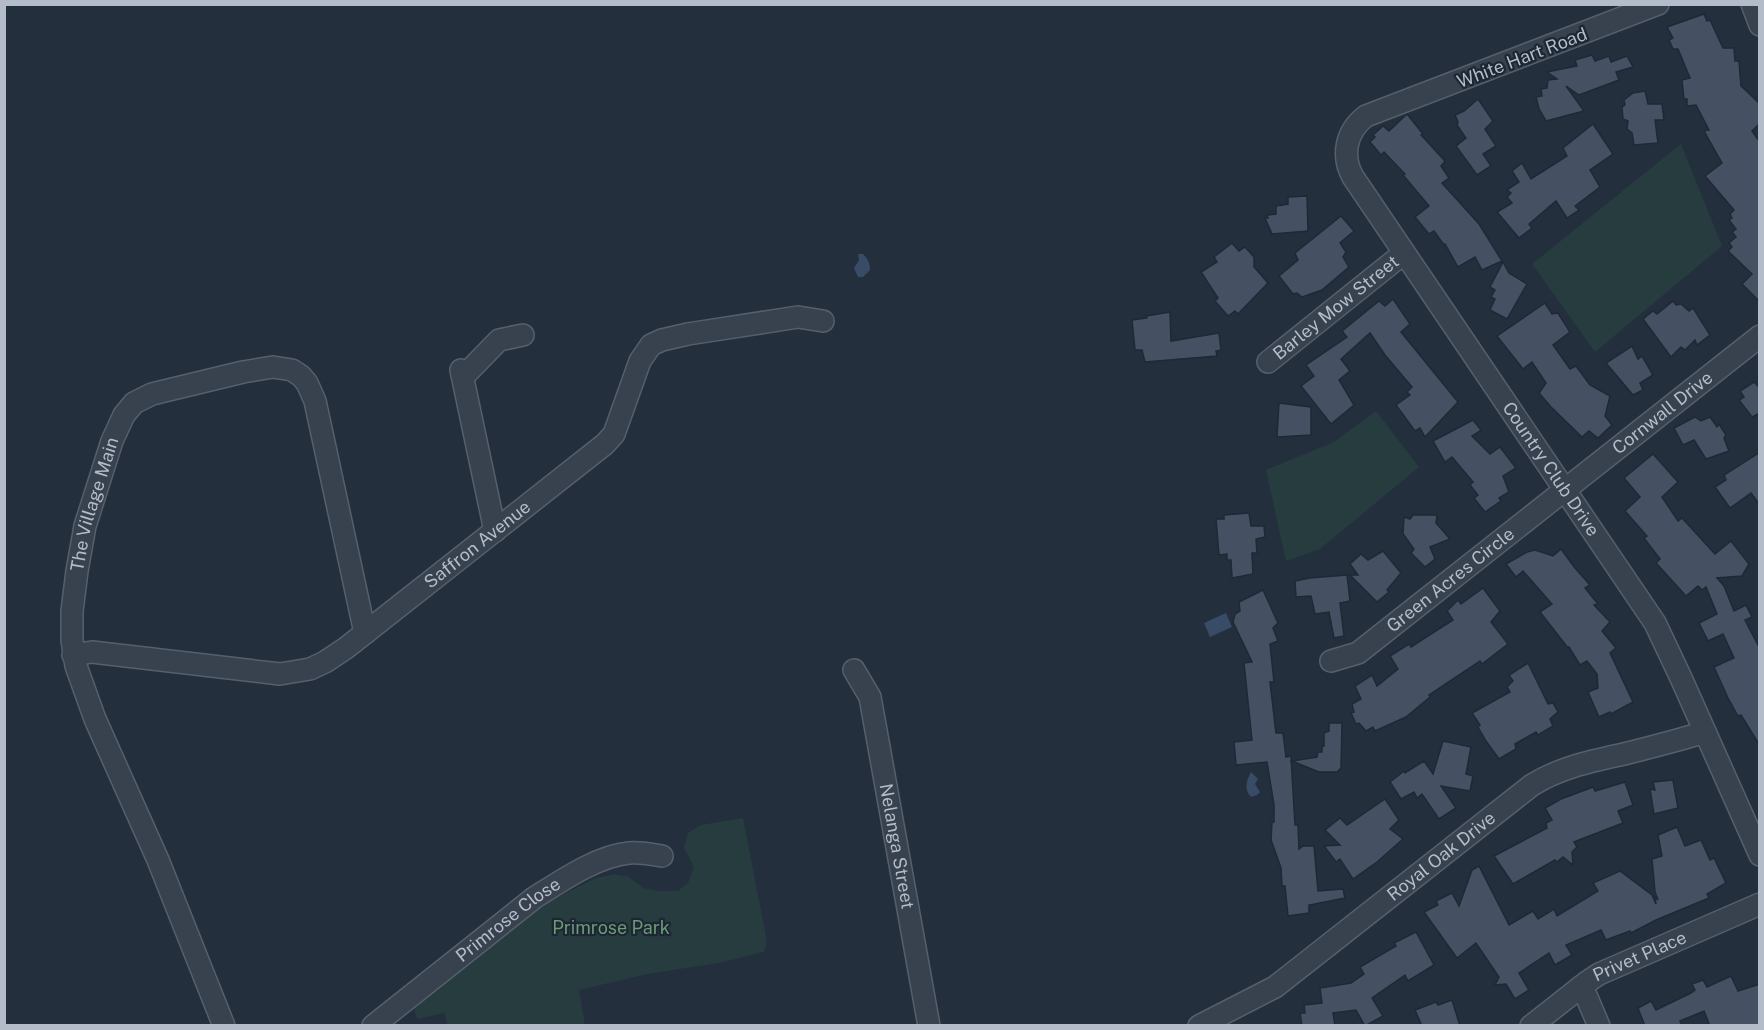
<svg xmlns="http://www.w3.org/2000/svg" width="1764" height="1030" font-family="'Public Sans',sans-serif">
  <rect width="100%" height="100%" fill="#242f3e"/>
  <g fill="#263c3f">
    <polygon points="1681,144 1722,246 1595,352 1532,264"/>
    <polygon points="1376,411 1419,467 1320,549 1286,561 1266,470 1334,442"/>
    <polygon points="743,818 767,942 764,952 718,963 647,974 579,990 585,1025 448,1025 444,1013 417,1019 414,1009 447,978 548,902 596,878 614,874 629,877 643,888 659,891 678,891 688,883 694,867 684,848 688,833 701,825"/>
  </g>
  <g fill="#394c67">
    <path d="M 858,254 L 863,254 C 868,259 870,263 870,270 L 863,277 L 858,277 L 854,268 L 859,260 Z"/>
    <polygon points="1226,613 1232,627 1210,637 1204,623"/>
    <path d="M 1251,772 L 1258,779 L 1255,784 L 1260,792 L 1257,795 L 1251,797 C 1243,788 1247,780 1251,772 Z"/>
  </g>
  <g fill="#455162" stroke="#1f2835" stroke-width="1.5">
    <polygon points="1704,14 1707,21 1710,20 1723,48 1734,48 1735,61 1739,61 1741,86 1760,104 1760,123 1752,131 1760,142 1760,302 1742,284 1752,274 1728,251 1732,247 1729,243 1736,237 1732,232 1736,229 1729,220 1732,218 1730,214 1734,210 1705,176 1722,163 1704,131 1709,130 1696,105 1687,106 1687,99 1684,99 1682,80 1690,78 1678,49 1673,49 1669,40 1673,38 1667,27"/>
    <polygon points="1592,55 1595,61 1609,56 1611,62 1627,56 1633,67 1616,72 1619,80 1579,95 1566,86 1584,111 1546,121 1539,109 1536,97 1542,96 1541,89 1547,88 1548,80 1557,79 1547,72 1577,66 1575,60"/>
    <polygon points="1645,91 1648,104 1662,104 1664,120 1655,120 1658,143 1634,145 1632,133 1627,129 1628,121 1623,119 1622,107 1625,105 1624,100 1633,93"/>
    <polygon points="1478,99 1493,121 1485,129 1496,146 1483,154 1491,166 1477,175 1456,146 1466,138 1457,125 1458,122 1455,115 1464,111"/>
    <polygon points="1407,114 1423,134 1421,135 1445,161 1441,166 1449,178 1442,183 1479,224 1502,261 1482,270 1475,257 1458,267 1445,244 1444,245 1434,231 1429,234 1415,217 1429,206 1403,175 1405,174 1384,152 1381,155 1370,142 1375,137 1373,135 1383,126 1389,131"/>
    <polygon points="1593,124 1613,154 1590,170 1600,187 1575,206 1579,210 1567,218 1556,201 1529,224 1532,228 1519,238 1497,212 1512,203 1507,197 1511,193 1507,190 1519,182 1512,171 1522,163 1531,179 1567,156 1563,148"/>
    <polygon points="1307,196 1308,231 1272,234 1265,218 1268,218 1267,215 1276,214 1276,206 1288,204 1288,197"/>
    <polygon points="1341,216 1354,231 1340,243 1346,252 1343,257 1349,267 1322,290 1302,297 1297,293 1293,294 1279,276 1298,260 1295,253"/>
    <polygon points="1232,243 1239,251 1245,247 1254,257 1254,267 1268,283 1238,314 1235,311 1228,316 1215,301 1218,298 1201,272 1217,262 1214,257"/>
    <polygon points="1503,262 1509,273 1527,284 1507,319 1490,310 1495,299 1491,297 1495,290 1490,287"/>
    <polygon points="1393,299 1410,324 1401,332 1458,402 1425,437 1420,428 1415,431 1396,405 1410,395 1407,392 1412,387 1385,355 1370,333 1341,359 1350,371 1339,380 1354,405 1331,424 1301,386 1314,376 1306,365 1347,337 1342,331 1379,301 1385,306"/>
    <polygon points="1673,301 1676,305 1681,304 1689,311 1693,308 1710,335 1697,345 1695,340 1685,350 1681,347 1671,357 1643,319 1653,311 1657,314"/>
    <polygon points="1545,303 1552,314 1558,313 1570,332 1553,345 1570,369 1576,366 1590,385 1610,396 1605,416 1612,425 1598,438 1589,431 1582,437 1551,407 1539,393 1546,383 1532,362 1523,369 1497,336"/>
    <polygon points="1170,312 1171,341 1219,333 1221,350 1216,351 1217,356 1145,362 1142,350 1135,350 1132,320 1147,318 1146,316"/>
    <polygon points="1632,346 1638,359 1642,356 1653,375 1640,383 1643,390 1633,395 1606,363"/>
    <polygon points="1754,382 1760,388 1760,413 1752,417 1739,400 1744,397 1740,391"/>
    <polygon points="1279,403 1311,407 1311,435 1277,437"/>
    <polygon points="1695,417 1701,421 1710,417 1717,427 1719,424 1726,435 1724,438 1729,451 1706,459 1694,440 1683,445 1674,428"/>
    <polygon points="1473,420 1481,430 1472,436 1490,454 1500,447 1516,468 1503,476 1509,492 1499,498 1501,501 1485,512 1474,498 1478,495 1470,485 1473,482 1452,457 1445,462 1433,441"/>
    <polygon points="1760,452 1760,505 1751,493 1730,508 1715,487 1726,480 1724,475"/>
    <polygon points="1653,454 1678,482 1662,497 1678,521 1682,518 1715,554 1731,541 1749,564 1742,576 1717,578 1724,586 1734,611 1746,605 1752,617 1745,620 1760,649 1760,746 1741,715 1738,716 1728,698 1714,667 1734,658 1723,634 1708,641 1699,623 1717,614 1706,587 1702,590 1698,586 1686,596 1656,563 1660,559 1644,538 1647,536 1625,511 1640,497 1624,478"/>
    <polygon points="1249,513 1251,526 1264,526 1265,537 1256,539 1257,553 1252,553 1253,574 1232,578 1231,560 1227,560 1227,554 1219,555 1216,519 1224,519 1224,515"/>
    <polygon points="1413,515 1437,515 1436,523 1450,539 1430,547 1435,559 1425,567 1411,553 1414,549 1403,534 1404,517 1410,519"/>
    <polygon points="1561,549 1575,568 1590,585 1585,588 1598,604 1594,605 1610,622 1602,631 1616,648 1610,653 1633,702 1611,714 1610,712 1599,717 1588,692 1598,688 1597,674 1587,661 1580,665 1569,647 1568,648 1540,612 1552,604 1523,571 1516,577 1506,564 1527,552 1535,550 1553,556"/>
    <polygon points="1383,551 1401,573 1387,590 1389,592 1377,602 1350,575 1358,575 1350,564 1361,554 1368,560"/>
    <polygon points="1347,575 1350,601 1340,603 1344,636 1334,638 1329,612 1315,614 1311,596 1296,597 1295,581 1310,578"/>
    <polygon points="1483,588 1500,611 1491,622 1508,644 1482,664 1480,661 1429,695 1430,697 1406,717 1375,731 1373,727 1366,731 1359,723 1356,724 1351,713 1354,712 1352,704 1361,699 1355,686 1372,675 1377,686 1398,669 1390,656 1409,644 1411,647 1453,620 1447,611 1458,600 1461,604"/>
    <polygon points="1263,590 1278,623 1273,628 1278,641 1270,644 1274,682 1270,682 1276,733 1283,733 1286,757 1291,756 1295,825 1298,825 1299,849 1303,846 1314,846 1318,891 1343,889 1345,898 1309,905 1309,913 1288,916 1285,886 1282,886 1281,868 1271,840 1272,822 1274,822 1274,805 1267,762 1236,765 1234,742 1252,740 1244,663 1252,662 1233,622 1235,614 1240,611 1239,602"/>
    <polygon points="1528,663 1548,704 1553,703 1558,712 1550,719 1553,726 1538,735 1536,732 1515,744 1516,749 1499,759 1486,741 1478,727 1480,725 1472,713 1510,692 1507,687 1513,681 1509,675"/>
    <polygon points="1329,723 1342,723 1341,768 1337,772 1319,772 1292,761 1317,757 1318,752 1322,752 1322,746 1324,746 1324,733 1329,731"/>
    <polygon points="1443,741 1471,747 1466,774 1473,776 1470,791 1441,786 1456,808 1439,819 1422,794 1417,798 1414,792 1401,799 1390,782 1404,771 1405,773 1424,761 1433,774"/>
    <polygon points="1673,780 1678,808 1654,814 1650,789 1655,790 1653,782"/>
    <polygon points="1625,782 1633,805 1618,811 1623,823 1574,842 1577,847 1572,852 1573,865 1563,857 1557,862 1555,860 1513,884 1494,856 1547,828 1546,823 1552,820 1545,808 1561,799 1593,787 1595,791"/>
    <polygon points="1385,799 1399,820 1390,829 1403,839 1377,862 1353,879 1340,859 1336,862 1324,846 1340,845 1325,830 1340,818 1347,825"/>
    <polygon points="1677,827 1685,846 1701,840 1710,860 1714,858 1726,883 1707,894 1709,898 1656,920 1631,933 1630,931 1606,940 1601,930 1566,945 1572,955 1555,965 1549,953 1519,973 1529,990 1515,999 1506,984 1495,985 1499,977 1476,943 1457,958 1424,912 1438,905 1436,901 1452,893 1459,906 1472,870 1479,866 1509,925 1533,911 1538,919 1554,909 1557,916 1598,891 1593,883 1620,871 1652,895 1656,904 1655,897 1658,900 1655,892 1652,859 1662,856 1658,835"/>
    <polygon points="1416,932 1434,965 1408,981 1405,975 1372,998 1383,1016 1365,1026 1356,1010 1333,1013 1335,1026 1302,1026 1300,1013 1305,1013 1304,1005 1322,1003 1320,988 1351,983 1364,974 1360,967 1396,946 1394,943"/>
    <polygon points="1731,976 1738,991 1760,984 1760,1026 1710,1026 1704,1011 1680,1021 1682,1026 1645,1026 1638,1008 1651,1001 1656,1010 1691,993 1695,990 1692,984 1703,980 1707,987"/>
    <polygon points="1452,1000 1460,1026 1422,1026 1415,1010 1436,1002 1438,1005"/>
  </g>
  <g fill="none" stroke-linecap="round" stroke-linejoin="round">
    <g stroke="#565f6c" stroke-width="24">
      <g id="minor">
        <path id="s1" d="M 1658,4 L 1366,116 C 1346,131 1341,156 1353,177 L 1655,623 L 1681,678 L 1760,855"/>
        <polyline points="1752,4 1760,25"/>
        <path id="s2" d="M 1268,362 L 1404,253"/>
        <polyline points="461,370 495,531"/>
        <polyline points="463,377 499,340 523,335"/>
        <path id="s3" d="M 73,655 L 92,652 L 280,674 L 310,669 L 325,662 L 346,648 L 605,444 L 614,434 L 640,361 L 651,345 L 662,340 L 688,334 L 798,317 L 823,321"/>
        <path id="s4" d="M 1331,661 L 1358,653 L 1760,336"/>
        <path id="s5" d="M 854,670 L 870,697 L 929,1026"/>
        <polyline points="1582,986 1599,1026"/>
        <path id="s6" d="M 224,1026 L 158,860 L 95,719 L 76,666 L 72,640 L 72,611 L 77,571 L 85,526 L 112,441 L 124,415 L 134,403 L 152,394 L 243,372 L 273,367 L 292,370 L 301,376 L 307,383 L 315,401 L 365,633"/>
        <path id="s7" d="M 373,1026 L 534,898 C 561,881 597,856 629,853 C 640,852 651,854 662,856"/>
        <path id="s8" d="M 1199,1026 L 1275,987 L 1532,785 C 1561,767 1592,761 1624,754 C 1652,747 1679,740 1705,732"/>
        <path id="s9" d="M 1531,1026 L 1587,982 L 1599,974 L 1760,904"/>
      </g>
    </g>
    <use href="#minor" stroke="#38414e" stroke-width="21"/>
  </g>
  <g text-anchor="middle" stroke-width="4.5" stroke-linejoin="round" paint-order="stroke">
    <g font-size="18" fill="#b4bcc9" stroke="#1d2633">
      <text transform="translate(1522 58) rotate(-21)" y="6">White Hart Road</text>
      <text dy="6" stroke="none"><textPath href="#s2" startOffset="87">Barley Mow Street</textPath></text>
      <text dy="6" stroke="none"><textPath href="#s4" startOffset="416">Cornwall Drive</textPath></text>
      <text dy="6" stroke="none"><textPath href="#s1" startOffset="734">Country Club Drive</textPath></text>
      <text dy="6" stroke="none"><textPath href="#s6" startOffset="554">The Village Main</textPath></text>
      <text dy="6" stroke="none"><textPath href="#s3" startOffset="448">Saffron Avenue</textPath></text>
      <text dy="6" stroke="none"><textPath href="#s4" startOffset="146">Green Acres Circle</textPath></text>
      <text dy="6" stroke="none"><textPath href="#s5" startOffset="183">Nelanga Street</textPath></text>
      <text dy="6" stroke="none"><textPath href="#s8" startOffset="297">Royal Oak Drive</textPath></text>
      <text dy="6" stroke="none"><textPath href="#s7" startOffset="172">Primrose Close</textPath></text>
      <text dy="6" stroke="none"><textPath href="#s9" startOffset="130">Privet Place</textPath></text>
    </g>
    <g font-size="18" fill="#6b9a76" stroke="#1d2633">
      <text x="611" y="934">Primrose Park</text>
    </g>
  </g>
  <rect width="1764" height="1030" fill="none" stroke="#b4bcc9" stroke-width="12"/>
</svg>
